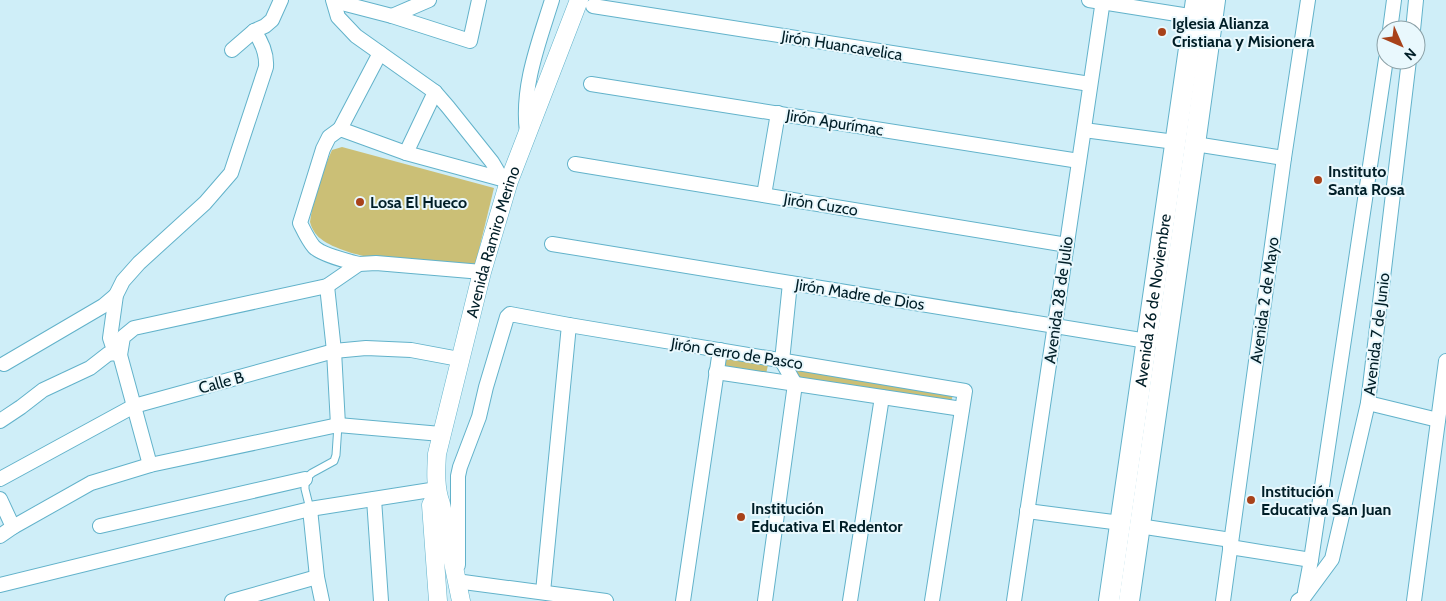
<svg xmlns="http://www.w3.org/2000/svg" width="1446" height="601" font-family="Cabin,sans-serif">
  <rect width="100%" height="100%" fill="#cfeef8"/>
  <g fill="#cbbf76">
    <path d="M 342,147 L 494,188 L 475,266 L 373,258 C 357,255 325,247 315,233 C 313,230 311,226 310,222 C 313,198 322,172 332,150 Z"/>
    <polygon points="726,359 768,365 766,374 724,368"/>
    <polygon points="797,368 953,394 951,403 796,377 793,369"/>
  </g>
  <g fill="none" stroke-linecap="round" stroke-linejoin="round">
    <g stroke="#62b2ca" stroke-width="9">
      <polyline id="service" points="310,509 305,489 305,479 312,473 334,461 336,455 338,425"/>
    </g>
    <g stroke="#62b2ca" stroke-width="16">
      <g id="minor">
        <polyline points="333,0 338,17 356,36 435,92 448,107 492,162 502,179"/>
        <polyline points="1089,0 1202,18"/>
        <polyline points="334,1 392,16 470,41 479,0"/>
        <polyline points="593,6 1090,84"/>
        <polyline points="392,16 429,0"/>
        <polyline points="1390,30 1394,0"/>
        <polyline points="1413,30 1416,0"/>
        <polyline points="232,50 254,31 265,26 272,20 281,0"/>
        <polyline points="591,84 1079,161"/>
        <polyline points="340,129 380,53"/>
        <polyline points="1084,130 1175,142"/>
        <path d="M 527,132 C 521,87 539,42 552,0"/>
        <polyline points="1195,144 1284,158"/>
        <polyline points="406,153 435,92"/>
        <polyline points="575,164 1067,245"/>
        <polyline points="764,195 778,113"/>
        <polyline points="552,244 1147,341 1153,339"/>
        <path d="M 359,264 C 347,261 322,255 314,247 C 308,240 304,231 300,223 L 323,149 L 329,137 L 340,129 L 406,153 L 509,181"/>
        <polyline points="327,286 334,351 338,425"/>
        <polyline points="4,364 103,306 116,295"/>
        <polyline points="716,372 962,409"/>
        <polyline points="1368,403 1438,420"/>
        <polyline points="0,421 21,407 43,390 90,368 108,354 114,353 120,355 123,337 134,328 327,286 359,264 376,263 482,272"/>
        <path d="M 150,465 L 120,355 L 113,347 L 110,338 L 116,295 L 123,281 L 139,263 L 205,203 L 231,173 L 266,67 C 267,53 262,42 254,31"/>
        <polyline points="0,479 134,406 334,351 366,348 411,350 459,359"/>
        <polyline points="0,499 13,527"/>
        <polyline points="374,499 381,601"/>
        <polyline points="310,509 317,577 322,601"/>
        <polyline points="1027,511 1121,523"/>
        <polyline points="100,526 305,479"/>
        <polyline points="1139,526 1231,540"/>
        <polyline points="0,536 13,527 91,483 150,465 338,425 441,434"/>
        <polyline points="1230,547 1311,560"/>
        <polyline points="458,565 458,476 460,467 479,417 486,387 507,317 510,314 569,325 965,391 932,601"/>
        <polyline points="456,581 606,601"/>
        <polyline points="0,585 310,509 437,489"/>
        <polyline points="543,592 569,325"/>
        <polyline points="1305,592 1311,560 1386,59"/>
        <polyline points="232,601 317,577"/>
        <polyline points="683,601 720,350"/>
        <polyline points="765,601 795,384 782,361 790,283"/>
        <polyline points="850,601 882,397"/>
        <polyline points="1014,601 1103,0"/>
        <polyline points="1223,601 1284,158 1308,0"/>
        <polyline points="1298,601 1304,597 1332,559 1368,403 1409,60"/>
        <polyline points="1414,601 1446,361"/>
      </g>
    </g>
    <g stroke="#62b2ca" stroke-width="19">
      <g id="tertiary">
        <polyline points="436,496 431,505 438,601"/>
        <path id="s1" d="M 461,601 L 441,504 C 435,488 436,471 437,454 L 482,272 L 509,181 L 579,0"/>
      </g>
    </g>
    <g stroke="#62b2ca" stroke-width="22">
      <g id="secondary">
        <path id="s2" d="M 1109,601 L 1196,0"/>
        <polyline points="1129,601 1195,144 1215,0"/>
      </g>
    </g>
    <use href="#service" stroke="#fff" stroke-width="7"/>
    <use href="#minor" stroke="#fff" stroke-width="14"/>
    <use href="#tertiary" stroke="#fff" stroke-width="18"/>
    <use href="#secondary" stroke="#fff" stroke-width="20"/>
  </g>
  <g fill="#a8421a" stroke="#e9f8fd" stroke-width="2">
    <circle cx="1162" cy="32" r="5"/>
    <circle cx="1318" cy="180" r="5"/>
    <circle cx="360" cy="202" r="5"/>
    <circle cx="1251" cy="500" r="5"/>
    <circle cx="741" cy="517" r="5"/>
  </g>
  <g text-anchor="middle" stroke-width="4" stroke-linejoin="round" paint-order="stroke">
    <g font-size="16" font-weight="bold" fill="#001e27" stroke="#e9f8fd" text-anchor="start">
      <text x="1172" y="29">Iglesia Alianza<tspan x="1172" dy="18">Cristiana y Misionera</tspan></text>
      <text x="1328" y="177">Instituto<tspan x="1328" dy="18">Santa Rosa</tspan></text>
      <text x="370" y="208">Losa El Hueco</text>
      <text x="1261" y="497">Institución<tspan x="1261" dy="18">Educativa San Juan</tspan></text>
      <text x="751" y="514">Institución<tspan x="751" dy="18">Educativa El Redentor</tspan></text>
    </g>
    <g font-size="16" fill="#001e27" stroke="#e9f8fd">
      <text transform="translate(842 45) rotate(9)" y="6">Jirón Huancavelica</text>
      <text transform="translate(835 122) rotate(9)" y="6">Jirón Apurímac</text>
      <text transform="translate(821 204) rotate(9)" y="6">Jirón Cuzco</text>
      <text dy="6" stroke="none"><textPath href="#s1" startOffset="369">Avenida Ramiro Merino</textPath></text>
      <text transform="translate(860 294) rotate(9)" y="6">Jirón Madre de Dios</text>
      <text transform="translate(1058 300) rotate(-82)" y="6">Avenida 28 de Julio</text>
      <text dy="6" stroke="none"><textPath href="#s2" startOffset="304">Avenida 26 de Noviembre</textPath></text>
      <text transform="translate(1264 300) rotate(-82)" y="6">Avenida 2 de Mayo</text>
      <text transform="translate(1376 334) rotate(-83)" y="6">Avenida 7 de Junio</text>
      <text transform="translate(737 353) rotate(9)" y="6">Jirón Cerro de Pasco</text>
      <text transform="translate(221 382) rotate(-15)" y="6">Calle B</text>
    </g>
  </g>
  <g transform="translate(1401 45) rotate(135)"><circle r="24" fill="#e9f8fd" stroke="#8ca1a7"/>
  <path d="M0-4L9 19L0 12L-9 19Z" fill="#a8421a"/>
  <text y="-8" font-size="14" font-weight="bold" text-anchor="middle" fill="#001e27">N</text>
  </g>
</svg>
